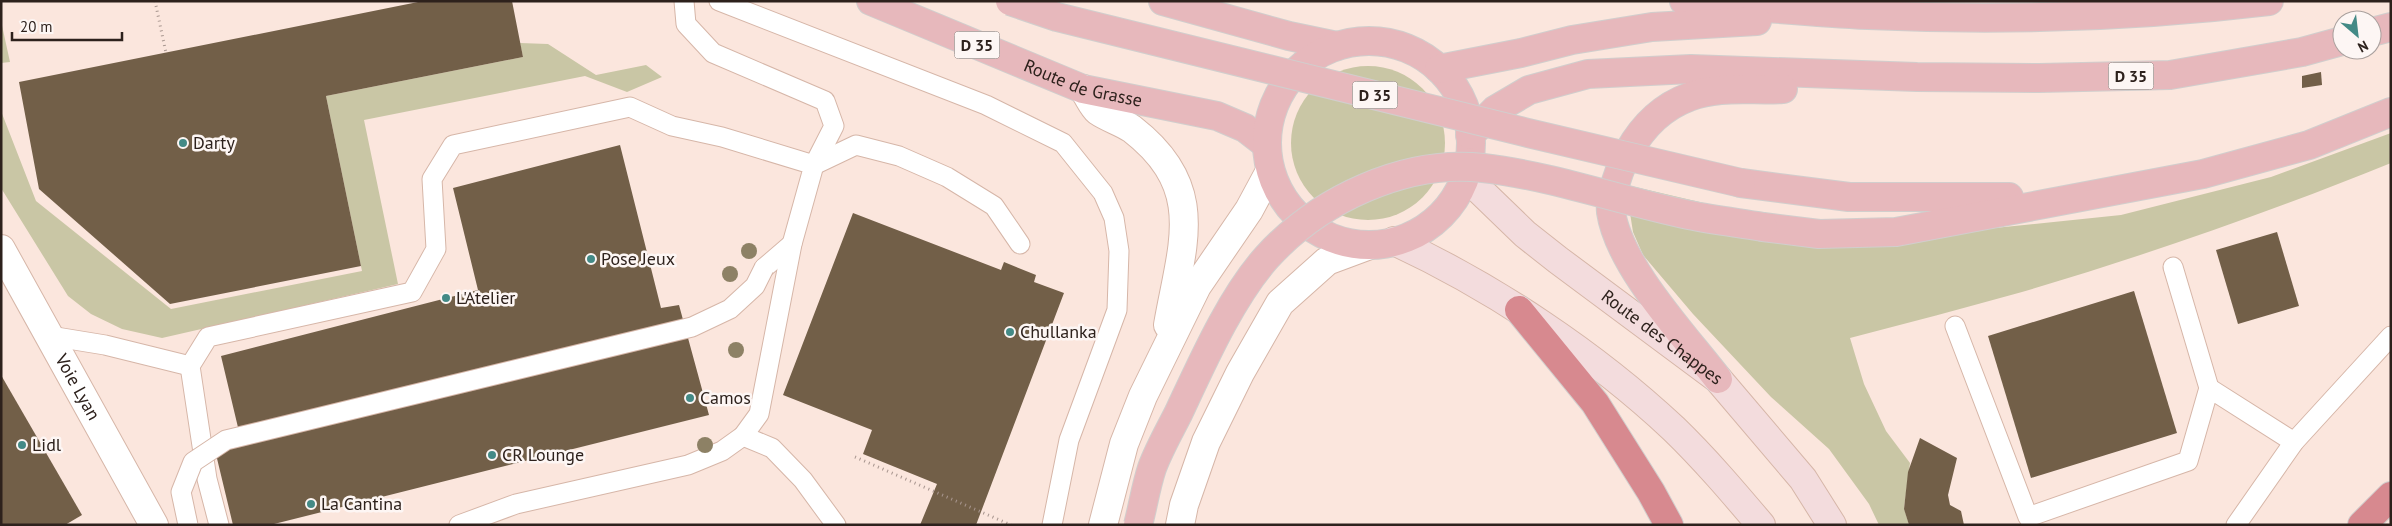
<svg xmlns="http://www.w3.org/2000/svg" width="2392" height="526" font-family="'PT Sans',sans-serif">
  <rect width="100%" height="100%" fill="#fbe6dd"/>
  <g fill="#c9c6a5">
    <polygon points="1,21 10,62 1,63"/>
    <polygon points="520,43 548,44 596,75 646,65 662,77 627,92 585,76 364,120 398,284 162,338 122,329 91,314 68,296 1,188 1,111 36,201 171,309 362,271 326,96 523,57"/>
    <circle cx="1368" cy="143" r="77"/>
    <path d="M 2391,133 L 2391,163 C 2270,212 2147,255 2022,292 C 1965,308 1907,323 1850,338 L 1864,384 L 1886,431 L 1910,463 L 1904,508 L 1909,525 L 1879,525 L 1869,504 L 1829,449 L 1771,397 L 1693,314 L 1643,255 L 1633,232 L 1630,213 L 1631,186 L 1815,229 L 1975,230 L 2121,215 L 2271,177 Z"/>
  </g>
  <g fill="#725f48">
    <polygon points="423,1 512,1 523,57 326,96 361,266 170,304 39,189 19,82"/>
    <polygon points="2321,72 2322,85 2302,88 2302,76"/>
    <polygon points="620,145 661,308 679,305 709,415 270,525 233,525 214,446 241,440 221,356 478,290 453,188"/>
    <polygon points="853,213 1001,270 1004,262 1036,275 1034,282 1064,293 976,525 920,525 937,484 863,454 872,430 783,395"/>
    <polygon points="2277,232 2299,306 2238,324 2216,250"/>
    <polygon points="2134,291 2177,433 2031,478 1988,336"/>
    <polygon points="1,375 82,515 65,525 1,525"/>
    <polygon points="1920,438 1957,458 1948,495 1950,505 1961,511 1964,525 1909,525 1904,509 1908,472"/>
  </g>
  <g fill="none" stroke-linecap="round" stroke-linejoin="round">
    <g stroke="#d6b6a8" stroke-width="21">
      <g id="service">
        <polyline points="684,1 686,24 713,53 825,101 834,126 814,165"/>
        <polyline points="719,1 986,105 1063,143 1103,193 1114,218 1119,251 1117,310 1069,440 1052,525"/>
        <polyline points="814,165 856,145 899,156 947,177 994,206 1020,244"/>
        <polyline points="2173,267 2209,388"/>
        <polyline points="764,268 792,244"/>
        <polyline points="1955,326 2028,517 2188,461 2209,388 2294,442"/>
        <polyline points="50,336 105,345 190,366"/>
        <polyline points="743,436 772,448 803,480 836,525"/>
        <polyline points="219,525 207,479 190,366 208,337 412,292 436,249 432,179 453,145 630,107 672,126 722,137 814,165 792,244 759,414 743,436 722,451 688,465 516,504 459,525"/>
        <polyline points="2236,525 2294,442 2391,336"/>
      </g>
    </g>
    <g stroke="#d6b6a8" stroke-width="30">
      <g id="minor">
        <path id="s1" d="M 1,249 L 154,525"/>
      </g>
    </g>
    <g stroke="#d6b6a8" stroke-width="30">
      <g id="tertiary">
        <path d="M 1083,89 C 1088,95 1092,106 1098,111 C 1108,118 1122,122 1132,129 C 1208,188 1182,244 1168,325"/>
        <polyline points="1103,525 1124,444 1143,396 1197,286 1249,210 1270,171"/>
        <polyline points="1180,525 1184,505 1206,442 1240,373 1280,303 1327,261 1370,245"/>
      </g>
    </g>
    <g stroke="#d6b6a8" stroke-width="30">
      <g id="secondary">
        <path id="s2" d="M 1465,176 L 1525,234 L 1558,260 L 1718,379 L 1803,479 L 1832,525"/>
        <path d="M 1394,241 C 1493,287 1594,354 1674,429 C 1705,459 1733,492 1761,525"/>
      </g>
    </g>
    <g stroke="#d1cecd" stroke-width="30">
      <g id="primary">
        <path id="s3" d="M 871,1 L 1083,89 L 1217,116 L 1245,128 L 1267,145"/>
        <polyline points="1163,1 1289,36 1337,46"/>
        <path d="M 1684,1 C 1745,6 1807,12 1868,15 C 2002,21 2136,17 2269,1"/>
        <polyline points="2372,32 2391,27"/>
        <circle cx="1369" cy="143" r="102"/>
        <polyline points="1439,69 1521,53 1572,40 1652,27 1757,21"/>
        <polyline points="1470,135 1495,110 1529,90 1588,74 1691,69 1917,77 2039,78 2170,75 2302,52 2342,41"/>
        <polyline points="1741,183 1849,197 2009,197"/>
        <polyline points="1763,227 1819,234 1896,232 2203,174 2309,145 2391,112"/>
        <path d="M 1718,379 C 1684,335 1619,266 1611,212 C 1609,197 1621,164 1629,151 C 1643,126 1662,107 1689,97 C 1718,85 1753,91 1783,89"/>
      </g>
    </g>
    <g stroke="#d1cecd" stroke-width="30">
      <g id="motorway">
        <polyline points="1519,310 1595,403 1651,492 1669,525"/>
        <polyline points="2362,525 2391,496"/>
      </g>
    </g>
    <g stroke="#a8968f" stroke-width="3" stroke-dasharray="1 4" stroke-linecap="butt">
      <polyline points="155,1 166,53"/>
      <polyline points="855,457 1011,525"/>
    </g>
    <use href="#service" stroke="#fff" stroke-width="19"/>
    <use href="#minor" stroke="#fff" stroke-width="28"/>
    <use href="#tertiary" stroke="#fff" stroke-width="28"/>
    <use href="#secondary" stroke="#f3dcdd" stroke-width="28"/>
    <use href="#primary" stroke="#e7b8bc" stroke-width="28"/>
    <use href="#motorway" stroke="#d7898f" stroke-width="28"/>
    <g stroke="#d6b6a8" stroke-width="21" stroke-linecap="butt">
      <polyline id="service-bridge" points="188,525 181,492 193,462 226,440 692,327 730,309 755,286 764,268"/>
    </g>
    <g stroke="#d1cecd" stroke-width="30" stroke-linecap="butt">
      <g id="primary-bridge">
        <polyline points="1010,1 1057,17 1524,132 1741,183"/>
        <path d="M 1138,525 C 1143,506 1146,486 1152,468 C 1159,449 1170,430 1179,412 C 1202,363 1231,297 1267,257 C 1319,200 1405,159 1483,168 C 1553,176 1621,201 1689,215 C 1714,220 1739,223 1763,227"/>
      </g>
    </g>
    <use href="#service-bridge" stroke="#fff" stroke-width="19"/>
    <use href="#primary-bridge" stroke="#e7b8bc" stroke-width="28"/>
  </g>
  <g fill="#8d8165">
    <circle cx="749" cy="251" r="8"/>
    <circle cx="730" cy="274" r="8"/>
    <circle cx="736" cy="350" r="8"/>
    <circle cx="705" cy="445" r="8"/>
  </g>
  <g fill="#438a86" stroke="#fdf6f4" stroke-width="2">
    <circle cx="183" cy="143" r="5"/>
    <circle cx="591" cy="259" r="5"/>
    <circle cx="446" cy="298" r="5"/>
    <circle cx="1010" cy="332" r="5"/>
    <circle cx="690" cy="398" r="5"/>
    <circle cx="22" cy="445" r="5"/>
    <circle cx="492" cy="455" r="5"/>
    <circle cx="311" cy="504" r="5"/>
  </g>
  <g text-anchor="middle" stroke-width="5" stroke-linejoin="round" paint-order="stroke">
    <g fill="#fdf6f4" stroke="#6b615d" stroke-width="1">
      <rect x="954.5" y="31.5" width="45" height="27" rx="4"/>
      <rect x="2108.5" y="62.5" width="45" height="27" rx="4"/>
      <rect x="1352.5" y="81.5" width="45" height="27" rx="4"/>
    </g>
    <g font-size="16" font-weight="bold" fill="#2d211c">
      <text x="977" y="51">D 35</text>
      <text x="2131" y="82">D 35</text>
      <text x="1375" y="101">D 35</text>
    </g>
    <g font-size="18" fill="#2d211c" stroke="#fdf6f4">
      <text dy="6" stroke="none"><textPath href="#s3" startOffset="228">Route de Grasse</textPath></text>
      <text dy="6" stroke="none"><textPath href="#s2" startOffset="255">Route des Chappes</textPath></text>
      <text dy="6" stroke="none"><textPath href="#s1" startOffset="158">Voie Lyan</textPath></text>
    </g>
    <g font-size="18" fill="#2d211c" stroke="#fdf6f4" text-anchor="start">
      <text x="193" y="149">Darty</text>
      <text x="601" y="265">Pose Jeux</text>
      <text x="456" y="304">L'Atelier</text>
      <text x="1020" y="338">Chullanka</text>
      <text x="700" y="404">Camos</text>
      <text x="32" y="451">Lidl</text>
      <text x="502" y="461">CR Lounge</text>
      <text x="321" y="510">La Cantina</text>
    </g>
  </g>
  <rect width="2392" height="526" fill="none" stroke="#2d211c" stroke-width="5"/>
  <g transform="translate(2357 35) rotate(152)"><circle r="24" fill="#fdf6f4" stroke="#aaa19e"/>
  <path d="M0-4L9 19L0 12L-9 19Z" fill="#438a86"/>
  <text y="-8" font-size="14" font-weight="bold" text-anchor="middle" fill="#2d211c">N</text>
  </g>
  <path d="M12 32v8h110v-8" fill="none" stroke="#2d211c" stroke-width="2.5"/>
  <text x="20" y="32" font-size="15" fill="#2d211c" stroke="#fdf6f4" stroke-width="4" paint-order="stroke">20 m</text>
</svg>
